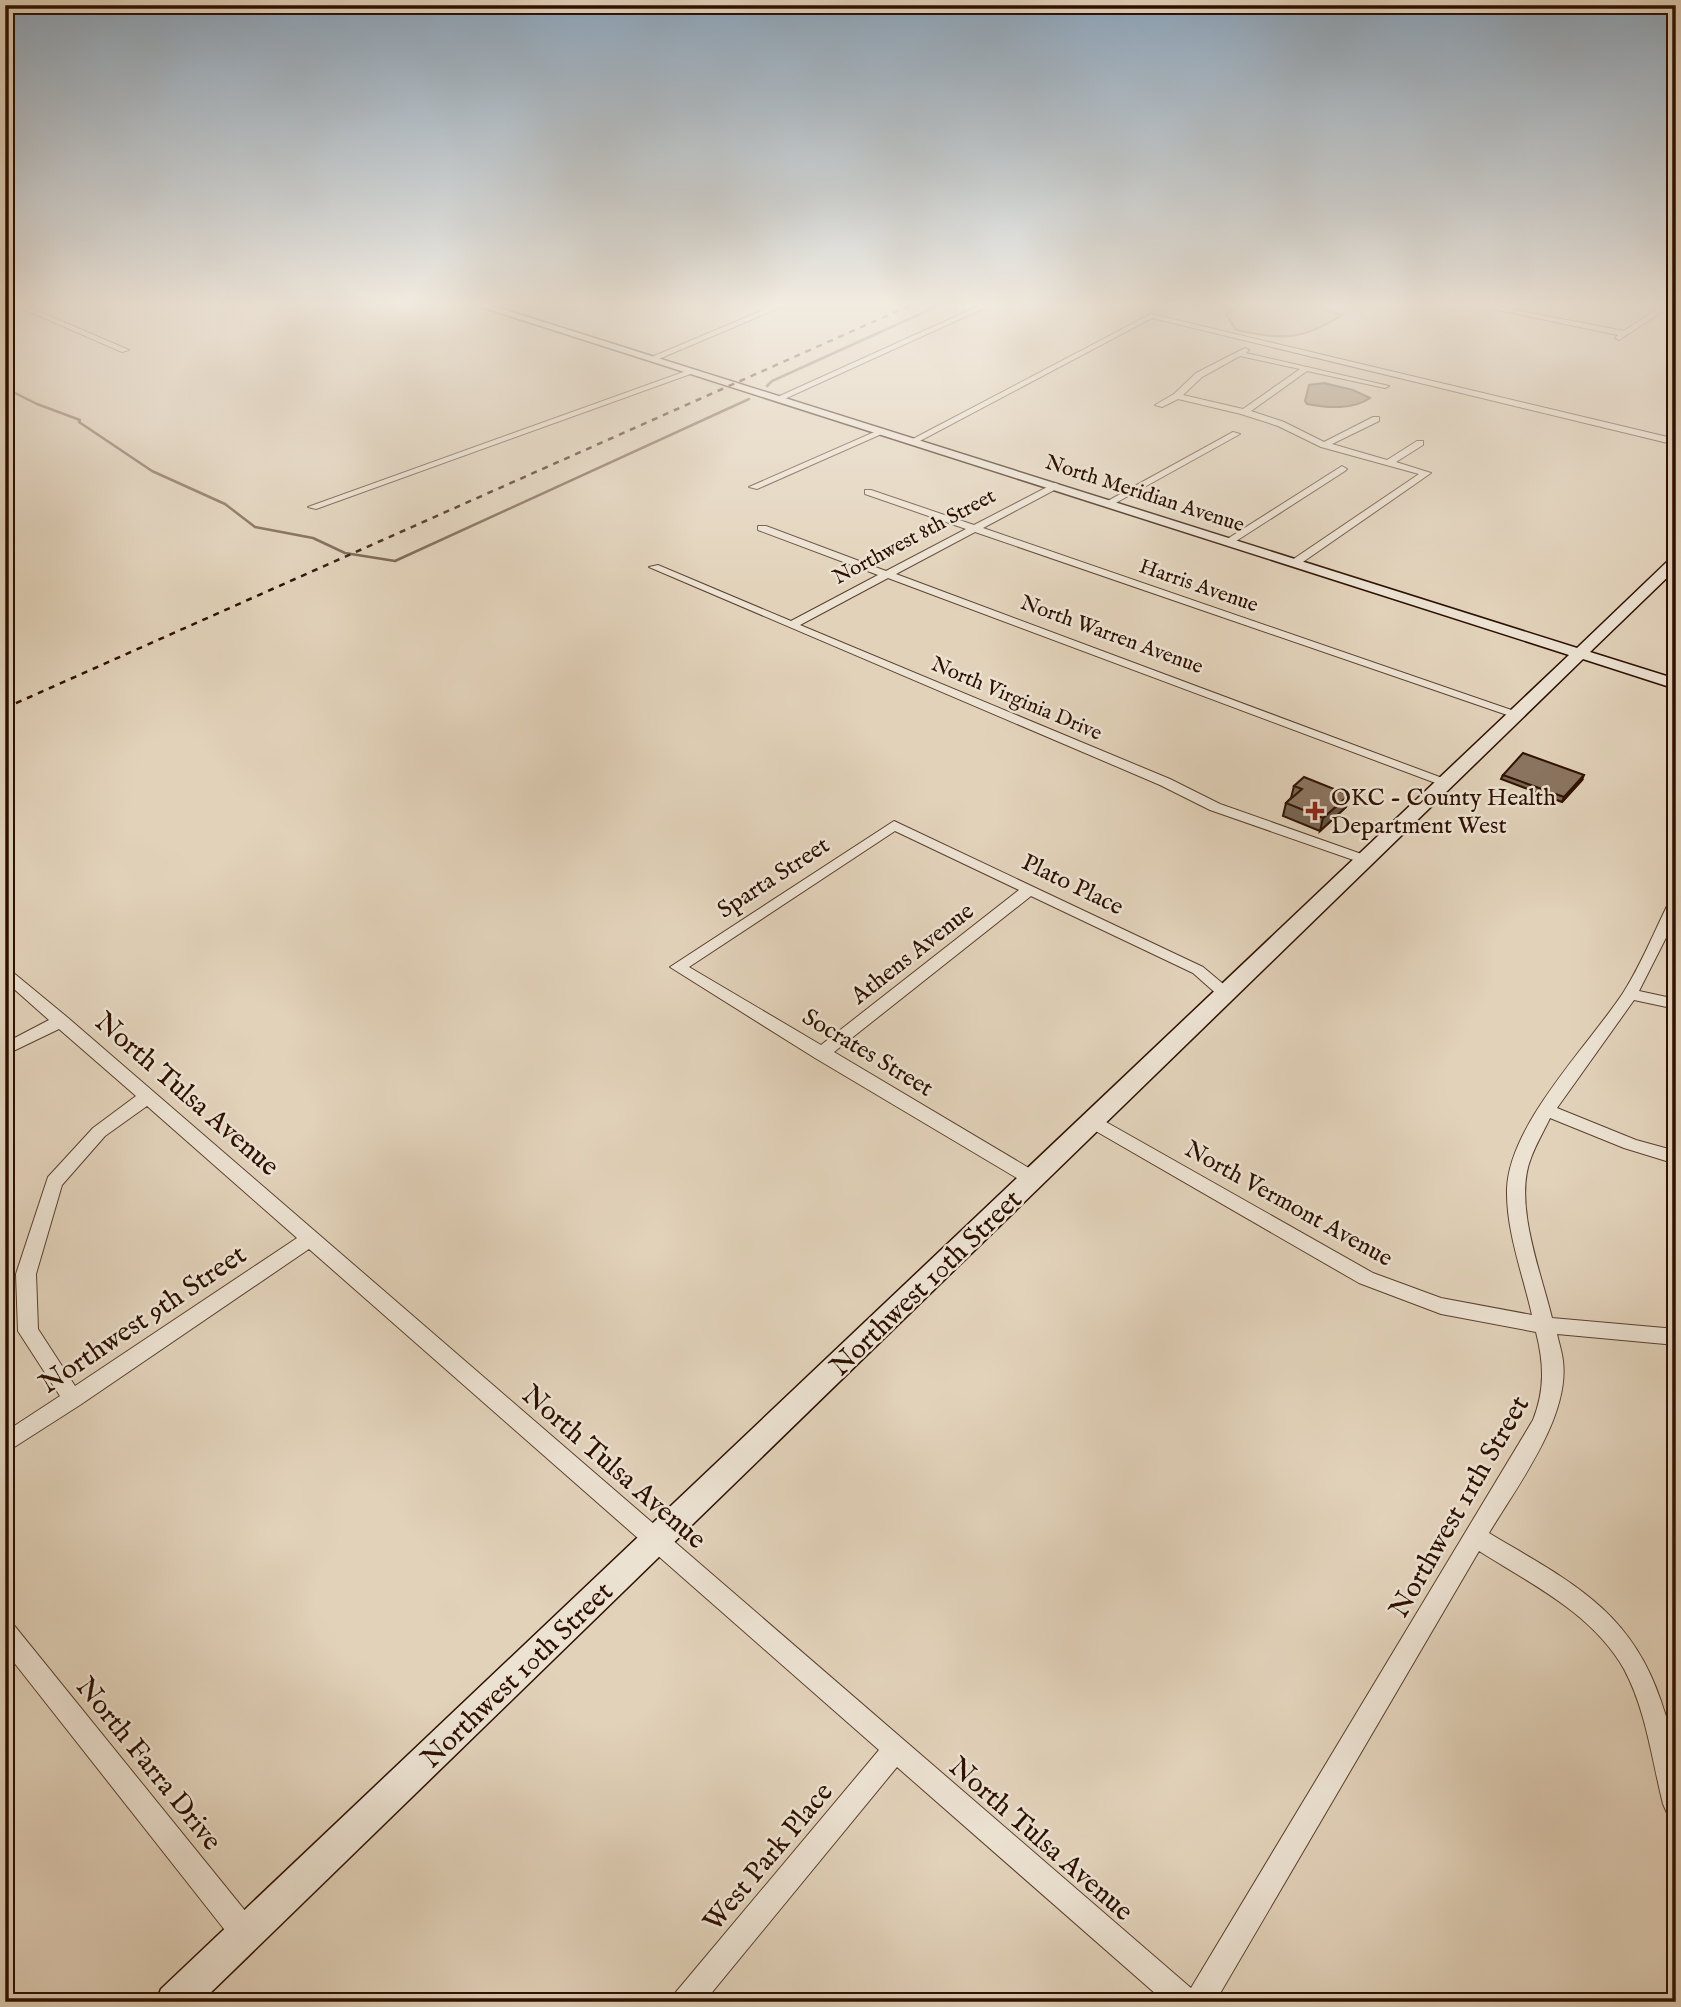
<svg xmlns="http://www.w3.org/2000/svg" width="1681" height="2007" font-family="'IM FELL English',serif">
  <rect width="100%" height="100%" fill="#e2d2ba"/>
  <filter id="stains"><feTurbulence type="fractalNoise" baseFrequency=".00286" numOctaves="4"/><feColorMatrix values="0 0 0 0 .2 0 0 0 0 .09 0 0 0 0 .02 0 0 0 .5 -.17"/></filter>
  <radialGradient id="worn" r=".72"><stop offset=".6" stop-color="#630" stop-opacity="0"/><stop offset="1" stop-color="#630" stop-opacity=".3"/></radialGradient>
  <path fill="#c3b19a" stroke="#78604d" stroke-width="2" d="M 1243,305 L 1307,305 L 1342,315 C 1302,341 1281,340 1236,330 L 1226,314 Z"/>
  <path fill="#a4907b" stroke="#745d4a" stroke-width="2" d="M 1324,383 L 1353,390 L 1370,398 C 1354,410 1326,408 1307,404 L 1305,401 L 1309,385 Z"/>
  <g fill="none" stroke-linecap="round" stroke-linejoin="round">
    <g stroke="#745d4a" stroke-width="2.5">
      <polyline points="767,386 772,381 940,305"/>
      <polyline points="5,388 37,404 80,420 79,422 152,471 225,504 255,527 313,538 345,553 395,561 749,399"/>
    </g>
    <g stroke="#5a402e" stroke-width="2">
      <g id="minor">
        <polygon points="14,305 24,305 129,350 122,352"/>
        <polygon points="775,305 786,305 654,361 647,359"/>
        <polygon points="981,305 991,305 780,401 773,399"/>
        <polygon points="1474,305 1489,305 1624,331 1661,306 1668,308 1619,340 1615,338 1618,335"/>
        <polygon points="1151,314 1676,439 1676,445 1152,318 916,443 909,441"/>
        <path d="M 1245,348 L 1249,350 L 1246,353 L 1389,386 L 1385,388 L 1307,371 L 1251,411 L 1284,422 L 1324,442 L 1373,417 L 1379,417 L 1379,421 L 1332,444 L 1387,460 L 1417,441 L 1423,441 L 1423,445 L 1396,462 L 1431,473 L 1300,564 L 1292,564 L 1292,560 L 1419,474 L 1321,447 L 1278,426 L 1241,414 L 1178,399 L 1162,407 L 1155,405 L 1174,394 L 1196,373 ZM 1240,356 L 1300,369 L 1243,409 L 1183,395 L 1202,377 Z"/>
        <polygon points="689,370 696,372 316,509 308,507"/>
        <polygon points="879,430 886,432 757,489 749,487"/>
        <polygon points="1233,432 1240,434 1112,505 1104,503"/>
        <polygon points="1342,466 1347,469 1345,471 1233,543 1224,541"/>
        <polygon points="1055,483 1058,484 1058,488 983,528 1523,714 1521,717 1513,717 975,532 896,574 1453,782 1451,785 1441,785 888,578 800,625 1170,779 1220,804 1370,857 1372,860 1370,863 1365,864 1210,810 1160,785 649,567 658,565 791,621 878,575 758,530 758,526 766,526 886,571 966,529 865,494 865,490 871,490 974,525"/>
        <path d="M 894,821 L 1203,967 L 1234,993 L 1232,997 L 1220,997 L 1193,973 L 1031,896 L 834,1052 L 1039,1174 L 1042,1179 L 1039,1184 L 1027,1184 L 815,1058 L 670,967 ZM 895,831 L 1019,890 L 821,1045 L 689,967 Z"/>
        <path d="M 1676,898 L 1676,918 L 1639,991 L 1676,999 L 1676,1009 L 1634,1000 L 1557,1108 L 1636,1140 L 1676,1151 L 1676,1164 L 1624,1148 L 1550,1118 C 1544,1131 1536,1144 1531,1158 C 1513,1203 1541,1272 1552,1318 L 1676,1329 L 1676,1345 L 1557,1334 C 1559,1343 1562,1352 1563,1361 C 1570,1417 1517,1486 1489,1533 C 1567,1580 1630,1608 1661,1701 C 1666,1717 1673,1735 1675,1752 C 1679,1773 1676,1796 1676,1817 L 1667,1813 L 1663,1804 C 1652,1760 1646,1710 1624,1669 C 1592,1613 1531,1584 1479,1551 L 1215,2002 L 1165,2002 L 897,1767 L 704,2002 L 672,2002 L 676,1992 L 879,1750 L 309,1249 L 80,1405 L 5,1453 L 5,1432 L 60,1396 L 18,1331 L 16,1274 L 48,1177 L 93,1128 L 136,1096 L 59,1029 L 5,1055 L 5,1043 L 49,1020 L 5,981 L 5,968 L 10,970 L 67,1017 L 1191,1988 L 1533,1420 C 1545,1390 1544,1363 1536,1332 L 1441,1314 L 1359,1283 L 1087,1126 L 1084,1122 L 1087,1118 L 1099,1118 L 1373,1273 L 1441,1298 L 1532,1315 C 1523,1275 1506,1231 1507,1189 C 1509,1125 1588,1046 1623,993 C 1641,965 1654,932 1669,902 ZM 147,1106 L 297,1238 L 75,1386 L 38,1329 L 36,1274 L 62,1185 L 105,1136 Z"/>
        <polygon points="5,1621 13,1624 255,1923 258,1933 255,1943 245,1946 235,1943 5,1651"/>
      </g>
    </g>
    <g stroke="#2d1000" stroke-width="3">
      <polygon id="secondary" points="475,305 490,305 1577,648 1671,558 1676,557 1676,569 1590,652 1676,679 1676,689 1583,659 201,2002 156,2002 161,1989 1569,655"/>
    </g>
    <use href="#minor" fill="#ece2d2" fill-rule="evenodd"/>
    <use href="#secondary" fill="#ece2d2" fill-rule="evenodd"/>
    <polyline stroke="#2d1000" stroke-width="2.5" stroke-dasharray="6 6" stroke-linecap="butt" points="5,708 911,305"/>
  </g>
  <g fill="#786553" stroke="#2d1000" stroke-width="2">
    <polygon points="1503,775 1582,780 1562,802 1501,779"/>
    <polygon points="1294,786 1349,795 1346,807 1320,831 1283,816 1286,803 1291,798"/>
  </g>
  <g fill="#615244" stroke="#2d1000" stroke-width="2">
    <polygon points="11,308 14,317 5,319 5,310"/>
    <polygon points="1584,775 1582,780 1562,802 1564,797"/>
    <polygon points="1349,795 1346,807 1320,831 1323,818"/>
  </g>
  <g fill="#8b7561" stroke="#2d1000" stroke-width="2">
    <polygon points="1523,753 1584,775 1564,797 1503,775"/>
    <polygon points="1304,777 1349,795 1323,818 1286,803 1302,789 1294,786"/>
  </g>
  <linearGradient id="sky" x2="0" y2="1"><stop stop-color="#8da6bc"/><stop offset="0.52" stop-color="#f2ebe0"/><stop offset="1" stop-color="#f2ebe0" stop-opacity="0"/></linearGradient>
  <rect width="1681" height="586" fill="url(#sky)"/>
  <path fill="#8f2418" stroke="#ece2d2" stroke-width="2.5" d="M1311.5 800.5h7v7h7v7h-7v7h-7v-7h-7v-7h7z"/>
  <g text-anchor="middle" stroke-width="5" stroke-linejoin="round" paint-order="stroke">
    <g font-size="21" fill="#2d1000" stroke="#ece2d2">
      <text transform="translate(1145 493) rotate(18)" y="7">North Meridian Avenue</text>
      <text transform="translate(914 536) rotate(-28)" y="7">Northwest 8th Street</text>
      <text transform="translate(1199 585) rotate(19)" y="7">Harris Avenue</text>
      <text transform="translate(1112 634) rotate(20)" y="7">North Warren Avenue</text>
      <text transform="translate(1017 698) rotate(23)" y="7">North Virginia Drive</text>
    </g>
    <g font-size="24" fill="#2d1000" stroke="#ece2d2" text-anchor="start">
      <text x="1331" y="805">OKC - County Health<tspan x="1331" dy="28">Department West</tspan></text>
    </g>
    <g font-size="24" fill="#2d1000" stroke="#ece2d2">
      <text transform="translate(773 877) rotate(-33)" y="8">Sparta Street</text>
      <text transform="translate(1073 884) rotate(26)" y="8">Plato Place</text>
      <text transform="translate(912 953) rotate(-38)" y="8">Athens Avenue</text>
      <text transform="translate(868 1052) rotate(31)" y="8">Socrates Street</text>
      <text transform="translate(1289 1203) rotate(29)" y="8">North Vermont Avenue</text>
    </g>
    <g font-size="28" fill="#2d1000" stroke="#ece2d2">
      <text transform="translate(188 1093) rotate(41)" y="10">North Tulsa Avenue</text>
      <text transform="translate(925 1282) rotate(-44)" y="10">Northwest 10th Street</text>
      <text transform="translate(142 1318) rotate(-34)" y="10">Northwest 9th Street</text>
      <text transform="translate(615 1466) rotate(41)" y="10">North Tulsa Avenue</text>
      <text transform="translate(1458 1506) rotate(-60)" y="10">Northwest 11th Street</text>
      <text transform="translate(516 1674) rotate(-44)" y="10">Northwest 10th Street</text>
      <text transform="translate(150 1763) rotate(51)" y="10">North Farra Drive</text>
      <text transform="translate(1042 1838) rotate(41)" y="10">North Tulsa Avenue</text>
      <text transform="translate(767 1856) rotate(-50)" y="10">West Park Place</text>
    </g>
  </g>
  <rect width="1681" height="2007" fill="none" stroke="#e2d2ba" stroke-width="28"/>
  <rect x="7" y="7" width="1667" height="1993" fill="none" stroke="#2d1000" stroke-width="3.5"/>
  <rect x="14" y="14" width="1653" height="1979" fill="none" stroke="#2d1000" stroke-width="2"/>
  <rect width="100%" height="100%" filter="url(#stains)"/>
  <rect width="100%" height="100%" fill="url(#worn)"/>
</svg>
